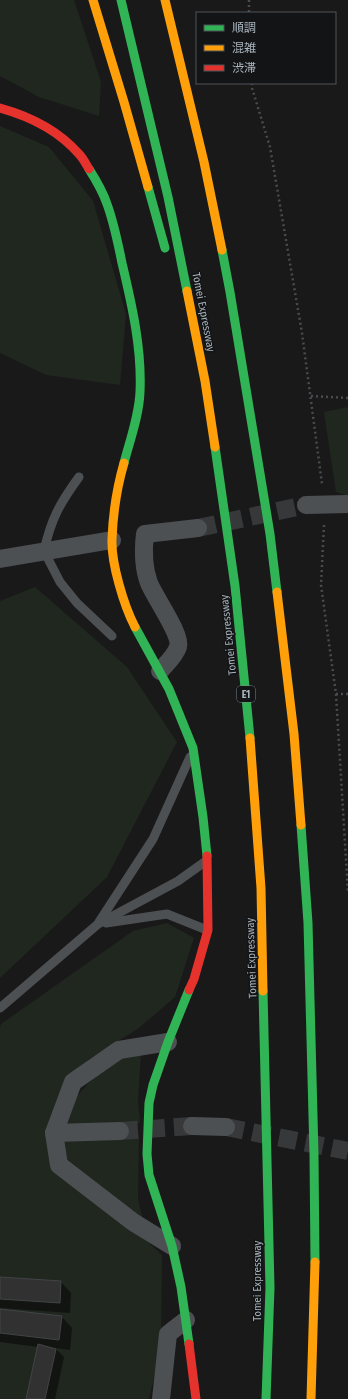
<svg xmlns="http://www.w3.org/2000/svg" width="348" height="1399" font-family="'Fira Sans Condensed','Noto Sans JP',sans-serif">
  <rect width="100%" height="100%" fill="#19191a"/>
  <g fill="#20271f">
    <polygon points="0,0 74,0 101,82 99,116 39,97 0,76"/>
    <polygon points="0,126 49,147 93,201 126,314 120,385 46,375 0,353"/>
    <polygon points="348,407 348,496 336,492 324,412"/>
    <polygon points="35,587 127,667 177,742 107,877 0,978 0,601"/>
    <polygon points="167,923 194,938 175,997 139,1028 88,1060 56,1129 59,1165 90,1189 162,1255 161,1346 149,1399 0,1399 0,1027 1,1024 133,931"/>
    <polygon points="141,1053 138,1100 140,1123 65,1131 69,1105 113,1056"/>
    <polygon points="139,1135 138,1199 143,1221 62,1163 60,1142 65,1138"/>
  </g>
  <g fill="#0007">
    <polygon points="0,1278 61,1282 71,1293 70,1313 0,1308"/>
    <polygon points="0,1310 62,1317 72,1328 70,1350 55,1348 64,1357 55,1399 27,1399 38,1347 0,1342"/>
  </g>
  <g fill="#313132" stroke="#424446">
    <polygon points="0,1277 61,1281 60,1303 0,1299"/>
    <polygon points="0,1309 62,1316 59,1340 0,1333"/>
    <polygon points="38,1344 56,1349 45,1399 26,1399"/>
  </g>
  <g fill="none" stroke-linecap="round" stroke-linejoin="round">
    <g stroke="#36383a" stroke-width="18" stroke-dasharray="18 9" stroke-linecap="butt">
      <polyline points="198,528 306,505"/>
      <polyline points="226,1127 348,1151"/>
      <polyline points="120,1131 192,1126"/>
    </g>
    <g stroke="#494b4e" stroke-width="2.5" stroke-dasharray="2 3" stroke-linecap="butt">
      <polyline points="249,0 249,13"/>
      <polyline points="252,83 252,88 270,147 302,333 322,484"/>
      <polyline points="311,396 348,398"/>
      <polyline points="324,525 321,585 336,694 348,893"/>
      <polyline points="336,694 348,694"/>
    </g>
    <g stroke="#4d5053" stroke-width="9">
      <path d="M 79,477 C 60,503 51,519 44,551 L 60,582 L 77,603 L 112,636"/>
      <polyline points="99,922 153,839 190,757"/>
      <polyline points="106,923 167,914 207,930"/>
      <polyline points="0,1008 98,924 178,881 206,861"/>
    </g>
    <g stroke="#4d5053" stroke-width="18">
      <polyline points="306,505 348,504"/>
      <polyline points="0,559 112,540"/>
      <path d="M 160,671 C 166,664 175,656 178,647 C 182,635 154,596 149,583 C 143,567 143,551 145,534 L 198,528"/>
      <polyline points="168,1042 119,1050 73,1082 54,1133 59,1165 133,1222 172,1246"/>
      <polyline points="192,1126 226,1127"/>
      <polyline points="54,1133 120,1131"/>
      <polyline points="161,1399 168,1334 186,1320"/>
    </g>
    <g stroke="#30b455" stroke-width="9">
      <polyline points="121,0 168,197 187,291"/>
      <path d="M 89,169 C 96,180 103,192 107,204 C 114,223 118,243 122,263 C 132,305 142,349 140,392 C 139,416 130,440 124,463"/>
      <polyline points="148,187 165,248"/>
      <polyline points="222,250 230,292 270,534 277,592"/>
      <polyline points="215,447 235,586 250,738"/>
      <polyline points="135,627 169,689 193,748 203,817 207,856"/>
      <polyline points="301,825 308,923 314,1154 315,1262"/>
      <polyline points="263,991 270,1288 266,1399"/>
      <polyline points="189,1344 181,1287 172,1246 149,1175 147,1154 149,1103 153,1085 168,1042 189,990"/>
    </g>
    <g stroke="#ff9f0a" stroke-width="9">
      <polyline points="93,0 124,102 148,187"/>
      <polyline points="165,0 204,162 222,250"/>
      <polyline points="187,291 205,381 215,447"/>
      <path d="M 124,463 C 117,487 113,514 112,539 C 111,563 124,606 135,627"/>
      <polyline points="277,592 294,734 301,825"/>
      <polyline points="250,738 261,888 263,991"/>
      <polyline points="311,1399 315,1262"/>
    </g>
    <g stroke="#e5322d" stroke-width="9">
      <path d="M 0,108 C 29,116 59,131 79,154 C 83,158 86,164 89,169"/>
      <polyline points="189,990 194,979 208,930 207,856"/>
      <polyline points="189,1344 196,1399"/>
    </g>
  </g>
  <g text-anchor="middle" stroke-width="3" stroke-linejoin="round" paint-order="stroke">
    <rect fill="#131416" stroke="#7c848a" stroke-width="1" x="237" y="686" width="18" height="16" rx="3"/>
    <g font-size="10" font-weight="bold" fill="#a9b4bc">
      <text x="246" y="698">E1</text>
    </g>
    <g font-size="11" fill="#a9b4bc" stroke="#131416">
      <text transform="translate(204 312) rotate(79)" y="4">Tomei Expressway</text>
      <text transform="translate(228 635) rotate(-96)" y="4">Tomei Expressway</text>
      <text transform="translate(251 958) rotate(-92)" y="4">Tomei Expressway</text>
      <text transform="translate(257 1281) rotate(-90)" y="4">Tomei Expressway</text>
    </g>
  </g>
  <rect x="196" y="12" width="140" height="72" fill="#131416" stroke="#4f5458"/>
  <rect x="204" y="25" width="20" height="6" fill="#30b455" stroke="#4f5458"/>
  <text x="232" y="32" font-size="12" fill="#a9b4bc">順調</text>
  <rect x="204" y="45" width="20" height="6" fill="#ff9f0a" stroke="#4f5458"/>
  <text x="232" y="52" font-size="12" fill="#a9b4bc">混雑</text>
  <rect x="204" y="65" width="20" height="6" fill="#e5322d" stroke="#4f5458"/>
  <text x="232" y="72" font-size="12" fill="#a9b4bc">渋滞</text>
</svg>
